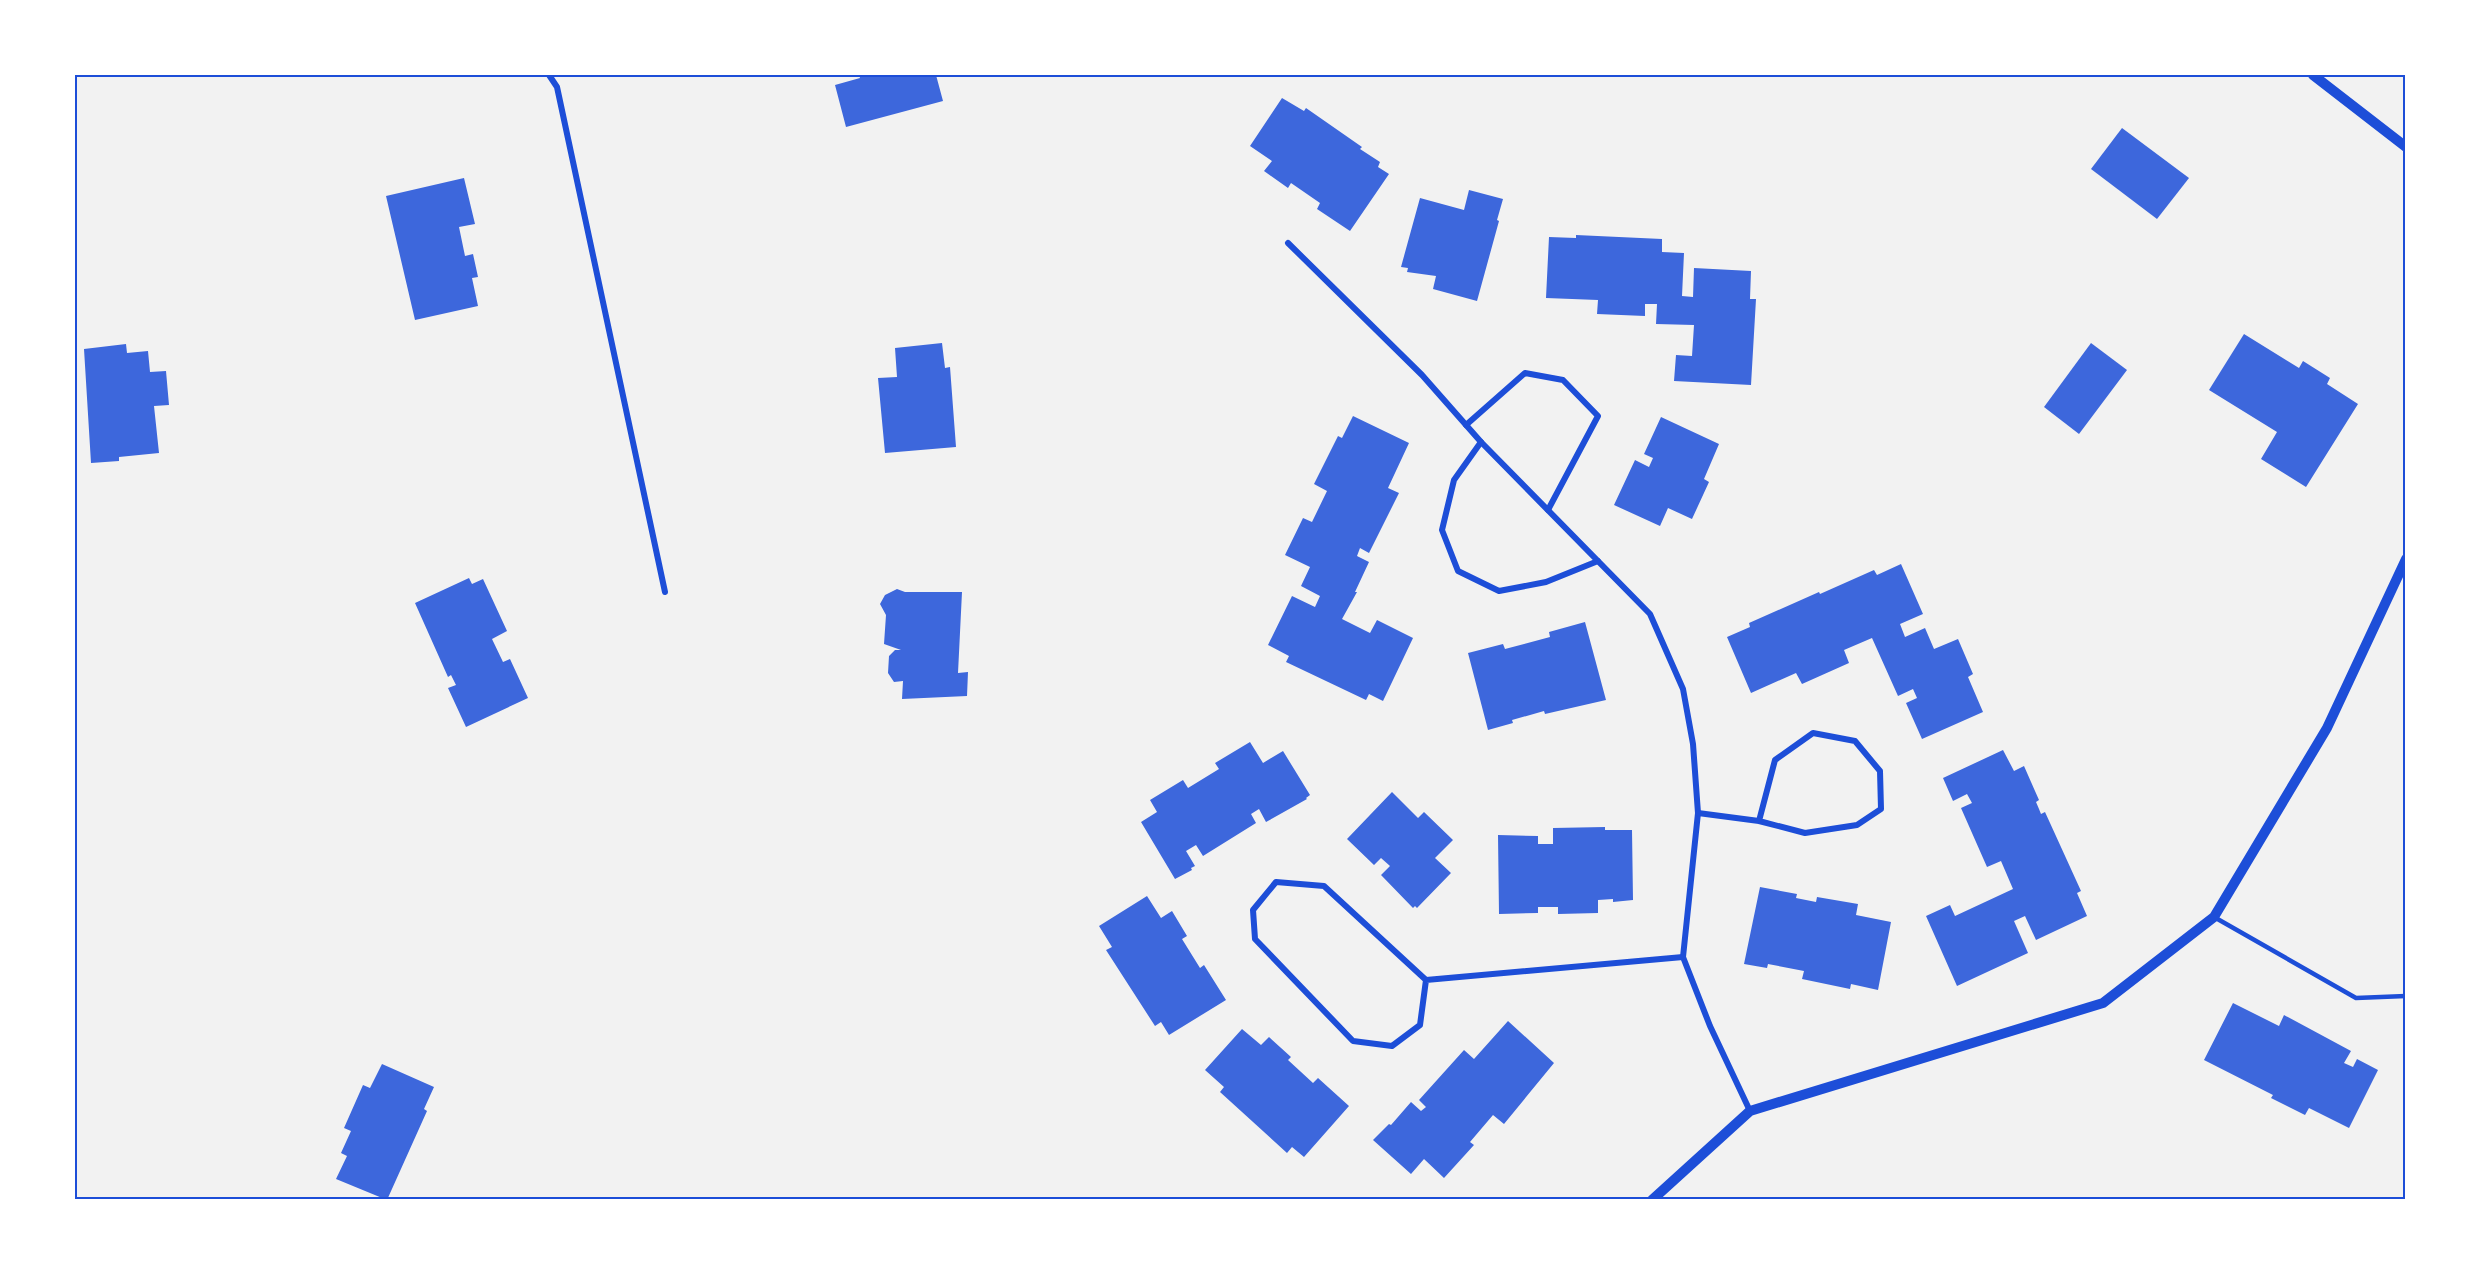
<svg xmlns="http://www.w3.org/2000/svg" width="2481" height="1275" font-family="'Asap Condensed',sans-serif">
  <rect width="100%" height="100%" fill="#f2f2f2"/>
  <g fill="#3d67dc">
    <polygon points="859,75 936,75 943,101 846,127 835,85 860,78"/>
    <polygon points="1282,98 1304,111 1306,108 1362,147 1360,149 1380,162 1378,167 1389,174 1350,231 1317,209 1320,203 1291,183 1288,188 1264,171 1272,161 1250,146"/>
    <polygon points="2122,128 2189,178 2157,219 2091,169"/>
    <polygon points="464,178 475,224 459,227 465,256 473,254 478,277 472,278 478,306 415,320 386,196"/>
    <polygon points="1469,190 1503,199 1497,220 1499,221 1477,301 1433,289 1436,276 1407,272 1408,268 1401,267 1420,198 1464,210"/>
    <polygon points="1576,235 1662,239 1662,252 1684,253 1682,296 1693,297 1694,268 1751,271 1750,299 1756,299 1751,385 1674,381 1676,355 1692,356 1694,325 1656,324 1657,304 1645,304 1645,316 1597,314 1598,300 1546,298 1549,237 1576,238"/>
    <polygon points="2244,334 2299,368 2303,361 2330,378 2327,384 2358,404 2306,487 2261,459 2277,432 2209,390"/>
    <polygon points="942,343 945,368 950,367 956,447 885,453 878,378 897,377 895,348"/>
    <polygon points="2091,343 2127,370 2079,434 2044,407"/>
    <polygon points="126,344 127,353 148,351 150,372 166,371 169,405 154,406 159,453 119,457 119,461 91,463 84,349"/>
    <polygon points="1353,416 1409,443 1388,488 1399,493 1369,553 1360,548 1357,556 1369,562 1355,592 1357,592 1342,619 1370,633 1377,620 1413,638 1383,701 1369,694 1366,700 1286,662 1289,656 1268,645 1292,596 1315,607 1320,596 1301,586 1310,567 1285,555 1303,518 1312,522 1327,491 1314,484 1338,436 1342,438"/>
    <polygon points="1661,417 1719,444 1704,479 1709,482 1692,519 1668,508 1660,526 1614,505 1635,460 1649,467 1653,458 1644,454"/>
    <polygon points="1901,564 1923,614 1900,624 1905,637 1925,628 1934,649 1958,639 1973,674 1968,677 1983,712 1922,739 1906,703 1917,698 1913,689 1898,696 1872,638 1844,650 1849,663 1802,684 1796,673 1751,693 1727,637 1750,627 1749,623 1819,592 1820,594 1874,570 1877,575"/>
    <polygon points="469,578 472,584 483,579 507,631 492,639 503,662 510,659 528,698 466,727 448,688 456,685 451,675 448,677 415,603"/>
    <polygon points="897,589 905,592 962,592 958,673 968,672 967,696 902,699 903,681 894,682 888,673 889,656 895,650 901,650 884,644 886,615 880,604 885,595"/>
    <polygon points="1585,622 1606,700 1545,714 1544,711 1512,720 1513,723 1488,730 1468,653 1503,644 1505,649 1550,637 1549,632"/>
    <polygon points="1250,742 1263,763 1283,751 1310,795 1306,798 1307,799 1266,822 1259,809 1251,814 1256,823 1203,856 1196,845 1186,851 1195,866 1191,868 1192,870 1175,879 1141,822 1157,812 1150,800 1183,780 1188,788 1219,769 1215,763"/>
    <polygon points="2003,750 2014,771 2024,766 2039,800 2036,802 2039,809 2041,814 2045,812 2081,891 2077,893 2087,916 2036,940 2025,916 2014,921 2028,953 1957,986 1926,916 1950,905 1955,916 2013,889 2001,861 1987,867 1961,808 1972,803 1967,794 1953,801 1943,778"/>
    <polygon points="1392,792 1418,818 1424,812 1453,840 1435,858 1451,873 1417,908 1415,906 1413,908 1381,875 1390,866 1381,858 1374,865 1347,839"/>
    <polygon points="1605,827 1605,830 1632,830 1633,900 1613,902 1613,899 1598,900 1598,913 1558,914 1558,907 1538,907 1538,913 1499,914 1498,835 1538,836 1538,844 1553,844 1553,828"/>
    <polygon points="1760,887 1797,894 1796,898 1816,902 1817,897 1858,904 1856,915 1891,922 1878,990 1851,984 1850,989 1802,979 1804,971 1768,964 1767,968 1744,964"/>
    <polygon points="1147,896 1161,918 1172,911 1187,936 1182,939 1200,968 1204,965 1226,1000 1169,1035 1161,1022 1155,1026 1106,950 1112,947 1099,926"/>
    <polygon points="2233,1003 2279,1026 2284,1015 2351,1051 2344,1063 2353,1067 2357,1059 2378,1070 2349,1128 2309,1108 2305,1115 2271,1098 2273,1095 2204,1060"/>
    <polygon points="1508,1021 1554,1063 1504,1124 1493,1115 1470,1142 1474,1145 1444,1178 1424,1159 1411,1174 1373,1140 1389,1124 1391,1125 1411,1102 1421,1111 1426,1107 1419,1100 1464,1050 1474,1059"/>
    <polygon points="1242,1029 1261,1045 1269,1037 1291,1057 1288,1060 1313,1083 1318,1078 1349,1106 1304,1157 1292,1147 1287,1153 1220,1092 1224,1087 1205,1070"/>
    <polygon points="382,1064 434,1087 424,1109 427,1111 387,1200 336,1179 347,1156 341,1153 351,1131 344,1128 363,1085 370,1088"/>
  </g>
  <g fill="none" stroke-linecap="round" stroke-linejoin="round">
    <polyline stroke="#1d4ed8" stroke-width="4.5" points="2214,917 2356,998 2406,996"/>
    <g stroke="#1d4ed8" stroke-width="6">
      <polyline points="549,75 557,87 665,592"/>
      <polyline points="1288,243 1422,375 1481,442 1650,614 1683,689 1693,744 1698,813 1683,957 1710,1026 1750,1111"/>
      <polyline points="1466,425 1525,373 1563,380 1598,416 1548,510"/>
      <polyline points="1481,442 1454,480 1442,530 1458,571 1499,591 1546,582 1598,561"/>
      <polyline points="1698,813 1759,821 1805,833 1857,825 1881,809 1880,771 1855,741 1813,733 1775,760 1759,821"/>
      <polyline points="1426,980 1420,1025 1392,1046 1353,1041 1255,939 1253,910 1276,882 1324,886 1426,980 1683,957"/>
    </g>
    <g stroke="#1d4ed8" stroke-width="10">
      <polyline points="2313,75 2406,147"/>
      <polyline points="1652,1200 1750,1111 2103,1003 2214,917 2327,728 2406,559"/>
    </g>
  </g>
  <rect width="2481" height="1275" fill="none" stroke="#ffffff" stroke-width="153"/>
  <rect x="76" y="76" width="2328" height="1122" fill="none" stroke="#1d4ed8" stroke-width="2"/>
</svg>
